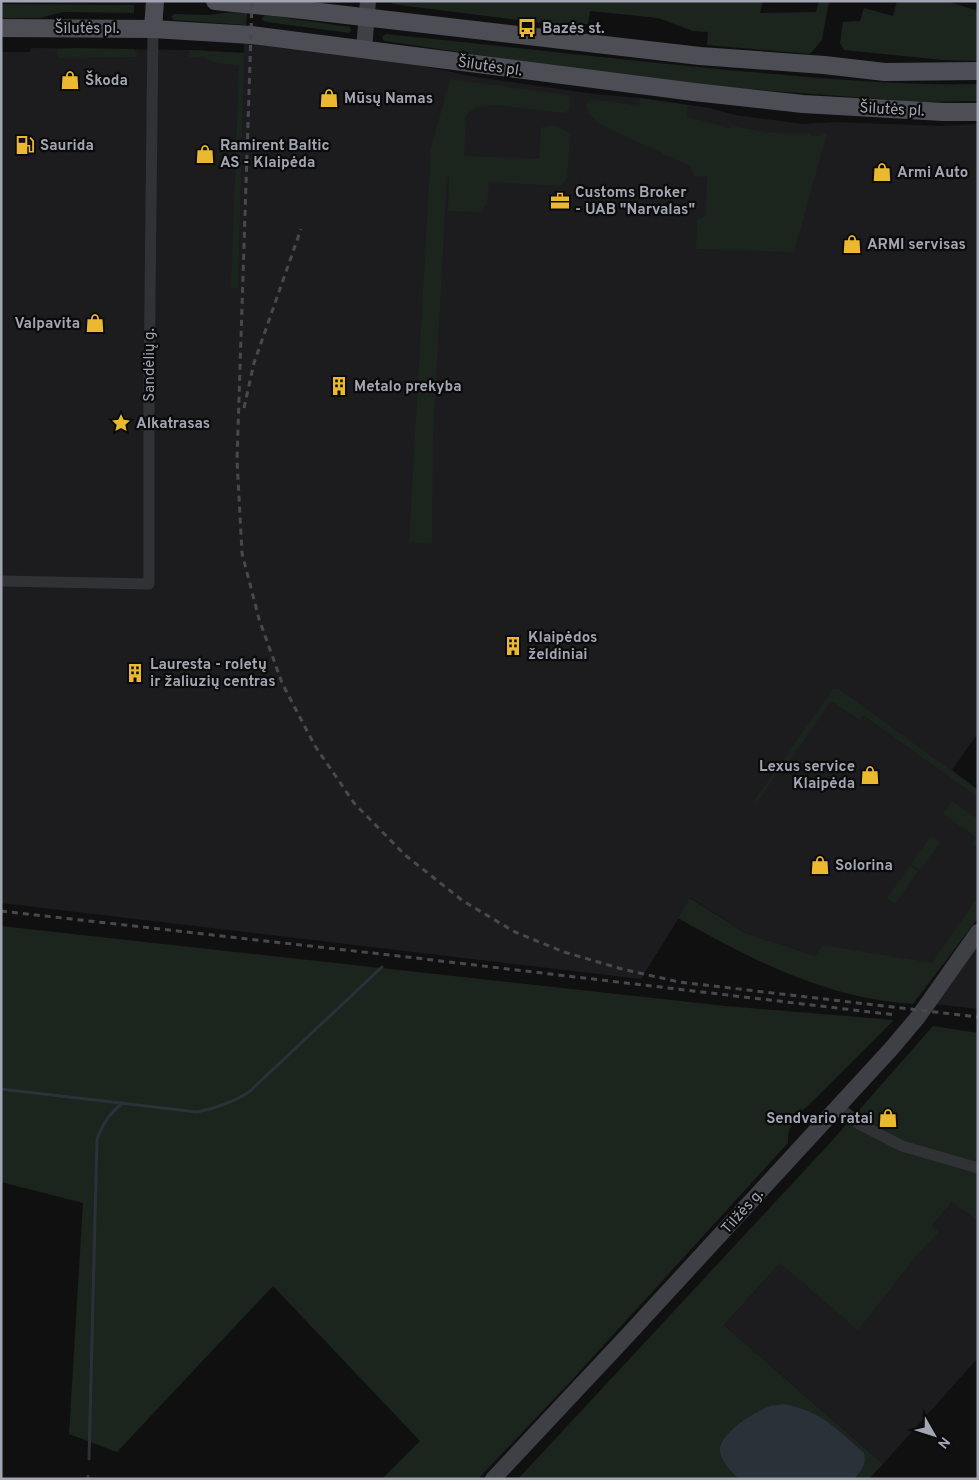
<svg xmlns="http://www.w3.org/2000/svg" width="979" height="1480" font-family="Overpass,sans-serif">
  <rect width="100%" height="100%" fill="#101011"/>
  <g fill="#1c1c1e">
    <polygon points="244,42 368,55 476,77 594,94 640,98 710,108 735,115 803,124 834,122 942,126 978,124 978,733 952,770 978,790 978,918 942,966 816,956 745,933 691,898 641,979 1,903 1,52 30,52 31,48 192,50 244,53"/>
    <polygon points="978,945 978,1009 935,1004"/>
    <polygon points="953,1201 978,1221 978,1358 883,1464 724,1325 780,1263 917,1255 938,1232 932,1226"/>
  </g>
  <g fill="#1c241e">
    <polygon points="390,1 763,1 760,13 816,12 819,1 829,1 822,40 810,54 707,45 708,32 693,31 658,18 590,11 588,24 558,25 399,5 393,4"/>
    <polygon points="897,1 947,1 978,11 978,61 943,60 844,50 840,43 843,22 860,21 864,8 893,16"/>
    <polygon points="1,4 134,5 134,13 63,12 40,18 1,18"/>
    <polygon points="231,12 247,13 246,25 174,20 171,17 174,14 209,15"/>
    <polygon points="265,15 350,27 351,30 349,33 266,22 262,20 262,18"/>
    <path d="M 386,34 C 500,46 614,59 728,70 C 811,77 895,86 978,84 L 978,101 L 922,102 L 692,85 L 622,76 L 384,41 L 382,37 Z"/>
    <polygon points="74,48 134,49 138,57 59,58 57,57 58,49"/>
    <polygon points="190,50 244,53 238,288 231,288 239,66 214,62 204,57 188,57"/>
    <path d="M 450,79 L 567,95 L 570,98 L 569,110 L 564,113 L 495,105 L 476,107 L 466,115 L 464,156 L 539,159 L 541,128 C 555,122 558,126 570,134 L 567,178 L 560,186 L 489,182 L 487,205 L 484,205 L 483,212 L 448,211 L 449,176 L 447,176 L 433,435 L 432,544 L 409,542 L 431,148 Z"/>
    <path d="M 640,98 L 688,105 L 687,117 L 730,128 L 732,126 C 752,130 789,137 809,133 L 813,137 L 827,133 L 794,252 L 696,249 L 697,220 L 706,216 L 707,176 L 694,177 L 693,170 L 690,166 L 599,124 L 588,113 L 586,105 L 590,99 L 639,106 Z"/>
    <polygon points="833,689 839,689 978,790 978,793 975,795 863,715 860,720 831,701 782,772 779,770 757,803 754,801"/>
    <polygon points="952,801 978,819 978,848 973,844 976,837 943,814"/>
    <polygon points="931,836 940,842 920,870 911,864"/>
    <polygon points="910,866 918,871 895,904 887,898"/>
    <path d="M 978,897 L 977,919 L 913,1004 C 828,999 751,960 678,918 L 690,898 L 745,933 L 816,956 L 822,945 L 932,963 Z"/>
    <polygon points="1,926 726,1006 894,1020 814,1100 793,1119 788,1134 788,1143 571,1381 478,1479 382,1479 420,1441 273,1286 117,1452 69,1434 83,1203 1,1182"/>
    <polygon points="933,1026 978,1033 978,1221 952,1202 932,1226 939,1232 917,1255 858,1330 780,1263 724,1325 883,1464 869,1479 518,1479 829,1144"/>
  </g>
  <path fill="#2a3139" d="M 783,1404 C 822,1411 835,1428 864,1453 C 867,1465 861,1470 854,1479 L 739,1479 C 732,1473 720,1460 720,1450 C 719,1434 754,1412 768,1407 C 772,1405 778,1405 783,1404 Z"/>
  <g fill="none" stroke-linecap="round" stroke-linejoin="round">
    <g stroke="#2a3139" stroke-width="3">
      <path d="M 1,1089 L 197,1112 C 217,1108 232,1103 249,1092 L 382,967"/>
      <path d="M 89,1459 L 97,1139 C 103,1123 110,1113 123,1103"/>
      <polyline points="88,1479 88,1476"/>
    </g>
    <g stroke="#313236" stroke-width="11">
      <polyline points="1,581 149,584 149,387 153,29"/>
      <polyline points="838,1106 859,1124 902,1146 978,1168"/>
    </g>
    <g stroke="#3f4046" stroke-width="16">
      <polyline points="364,49 368,1"/>
      <polyline points="493,1479 627,1336 891,1049 918,1017 978,932"/>
    </g>
    <g stroke="#4d4e55" stroke-width="18">
      <polyline points="215,1 303,10 700,56 824,65 885,72 978,71"/>
      <polyline points="1,28 153,29 252,35 694,92 803,104 943,112 978,112"/>
      <polyline points="153,29 155,1"/>
    </g>
    <g stroke="#48494f" stroke-width="3" stroke-dasharray="6 5" stroke-linecap="butt">
      <polyline points="252,1 237,460 242,553 259,619 282,683 315,746 354,803 405,855 463,901 515,932 564,952 622,969 679,982 978,1017"/>
      <polyline points="244,408 254,363 301,229"/>
      <polyline points="1,911 407,957 896,1015"/>
    </g>
  </g>
  <defs>
    <g id="bus-bare" transform="scale(1.5)"><path d="M-5-6H5V4H4V6H2V4H-2V6H-4V4H-5ZM-3.5-4V0h7V-4ZM-3.5 1.2v1.5H-2V1.2ZM2 1.2v1.5H3.5V1.2Z" fill="#eab92f" stroke="#0b0b0c" stroke-width="2.5" paint-order="stroke"/></g>
    <g id="shop-bare" transform="scale(1.5)"><path d="M-5-2.5h2.3a2.7 3.5 0 0 1 5.4 0H5L5.5 6h-11ZM-1.5-2.5h3a1.5 2.3 0 0 0-3 0Z" fill="#eab92f" stroke="#0b0b0c" stroke-width="2.5" paint-order="stroke"/></g>
    <g id="fuel-bare" transform="scale(1.5)"><path d="M-5.5-6h7V0h2V4h1.3V-2.5L3-4.5l.8-.8L6-3V5H2.5V1h-1V6h-7ZM-4.2-4.7v3.2H.2V-4.7Z" fill="#eab92f" stroke="#0b0b0c" stroke-width="2.5" paint-order="stroke"/></g>
    <g id="office-bare" transform="scale(1.5)"><path d="M-6-3h4V-5.5h4V-3h4V5H-6ZM-1-4.5V-3h2v-1.5ZM-6 0V1H6V0Z" fill="#eab92f" stroke="#0b0b0c" stroke-width="2.5" paint-order="stroke"/></g>
    <g id="building-bare" transform="scale(1.5)"><path d="M-4-6H4V6H1V3H-1V6H-4ZM-2.5-4.3h1.7v1.8h-1.7ZM.8-4.3h1.7v1.8H.8ZM-2.5-1h1.7V.8h-1.7ZM.8-1h1.7V.8H.8Z" fill="#eab92f" stroke="#0b0b0c" stroke-width="2.5" paint-order="stroke"/></g>
    <g id="sight-bare" transform="scale(1.5)"><path d="M0-6L1.8-2.2L6-1.7L2.9 1.2L3.7 5.4L0 3.3L-3.7 5.4L-2.9 1.2L-6-1.7L-1.8-2.2Z" fill="#eab92f" stroke="#0b0b0c" stroke-width="2.5" paint-order="stroke"/></g>
  </defs>
  <g fill-rule="evenodd">
    <use href="#bus-bare" x="527" y="28"/>
    <use href="#shop-bare" x="70" y="80"/>
    <use href="#shop-bare" x="329" y="98"/>
    <use href="#fuel-bare" x="25" y="145"/>
    <use href="#shop-bare" x="205" y="154"/>
    <use href="#shop-bare" x="882" y="172"/>
    <use href="#office-bare" x="560" y="201"/>
    <use href="#shop-bare" x="852" y="244"/>
    <use href="#shop-bare" x="95" y="323"/>
    <use href="#building-bare" x="339" y="386"/>
    <use href="#sight-bare" x="121" y="423"/>
    <use href="#building-bare" x="513" y="646"/>
    <use href="#building-bare" x="135" y="673"/>
    <use href="#shop-bare" x="870" y="775"/>
    <use href="#shop-bare" x="820" y="865"/>
    <use href="#shop-bare" x="888" y="1118"/>
  </g>
  <g text-anchor="middle" stroke-width="4.5" stroke-linejoin="round" paint-order="stroke">
    <g font-size="15" fill="#a2a5b2" stroke="#0b0b0c">
      <text x="87" y="33">Šilutės pl.</text>
      <text transform="translate(490 66) rotate(8)" y="5">Šilutės pl.</text>
      <text transform="translate(892 109) rotate(3)" y="5">Šilutės pl.</text>
      <text transform="translate(149 365) rotate(-90)" y="5">Sandėlių g.</text>
      <text transform="translate(742 1211) rotate(-48)" y="5">Tilžės g.</text>
    </g>
    <g font-size="15" font-weight="bold" fill="#a2a5b2" stroke="#0b0b0c" text-anchor="start">
      <text x="542" y="33">Bazės st.</text>
      <text x="85" y="85">Škoda</text>
      <text x="344" y="103">Mūsų Namas</text>
      <text x="40" y="150">Saurida</text>
      <text x="220" y="150">Ramirent Baltic<tspan x="220" dy="17">AS - Klaipėda</tspan></text>
      <text x="897" y="177">Armi Auto</text>
      <text x="575" y="197">Customs Broker<tspan x="575" dy="17">- UAB "Narvalas"</tspan></text>
      <text x="867" y="249">ARMI servisas</text>
      <text x="80" y="328" text-anchor="end">Valpavita</text>
      <text x="354" y="391">Metalo prekyba</text>
      <text x="136" y="428">Alkatrasas</text>
      <text x="528" y="642">Klaipėdos<tspan x="528" dy="17">želdiniai</tspan></text>
      <text x="150" y="669">Lauresta - roletų<tspan x="150" dy="17">ir žaliuzių centras</tspan></text>
      <text x="855" y="771" text-anchor="end">Lexus service<tspan x="855" dy="17">Klaipėda</tspan></text>
      <text x="835" y="870">Solorina</text>
      <text x="873" y="1123" text-anchor="end">Sendvario ratai</text>
    </g>
  </g>
  <rect width="979" height="1480" fill="none" stroke="#a2a5b2" stroke-width="5"/>
  <g transform="translate(934 1435) rotate(129)" stroke="#0b0b0c" stroke-width="4" paint-order="stroke">
  <path d="M0-4L9 19L0 12L-9 19Z" fill="#a2a5b2"/>
  <text y="-8" font-size="14" font-weight="bold" text-anchor="middle" fill="#a2a5b2">N</text>
  </g>
</svg>
